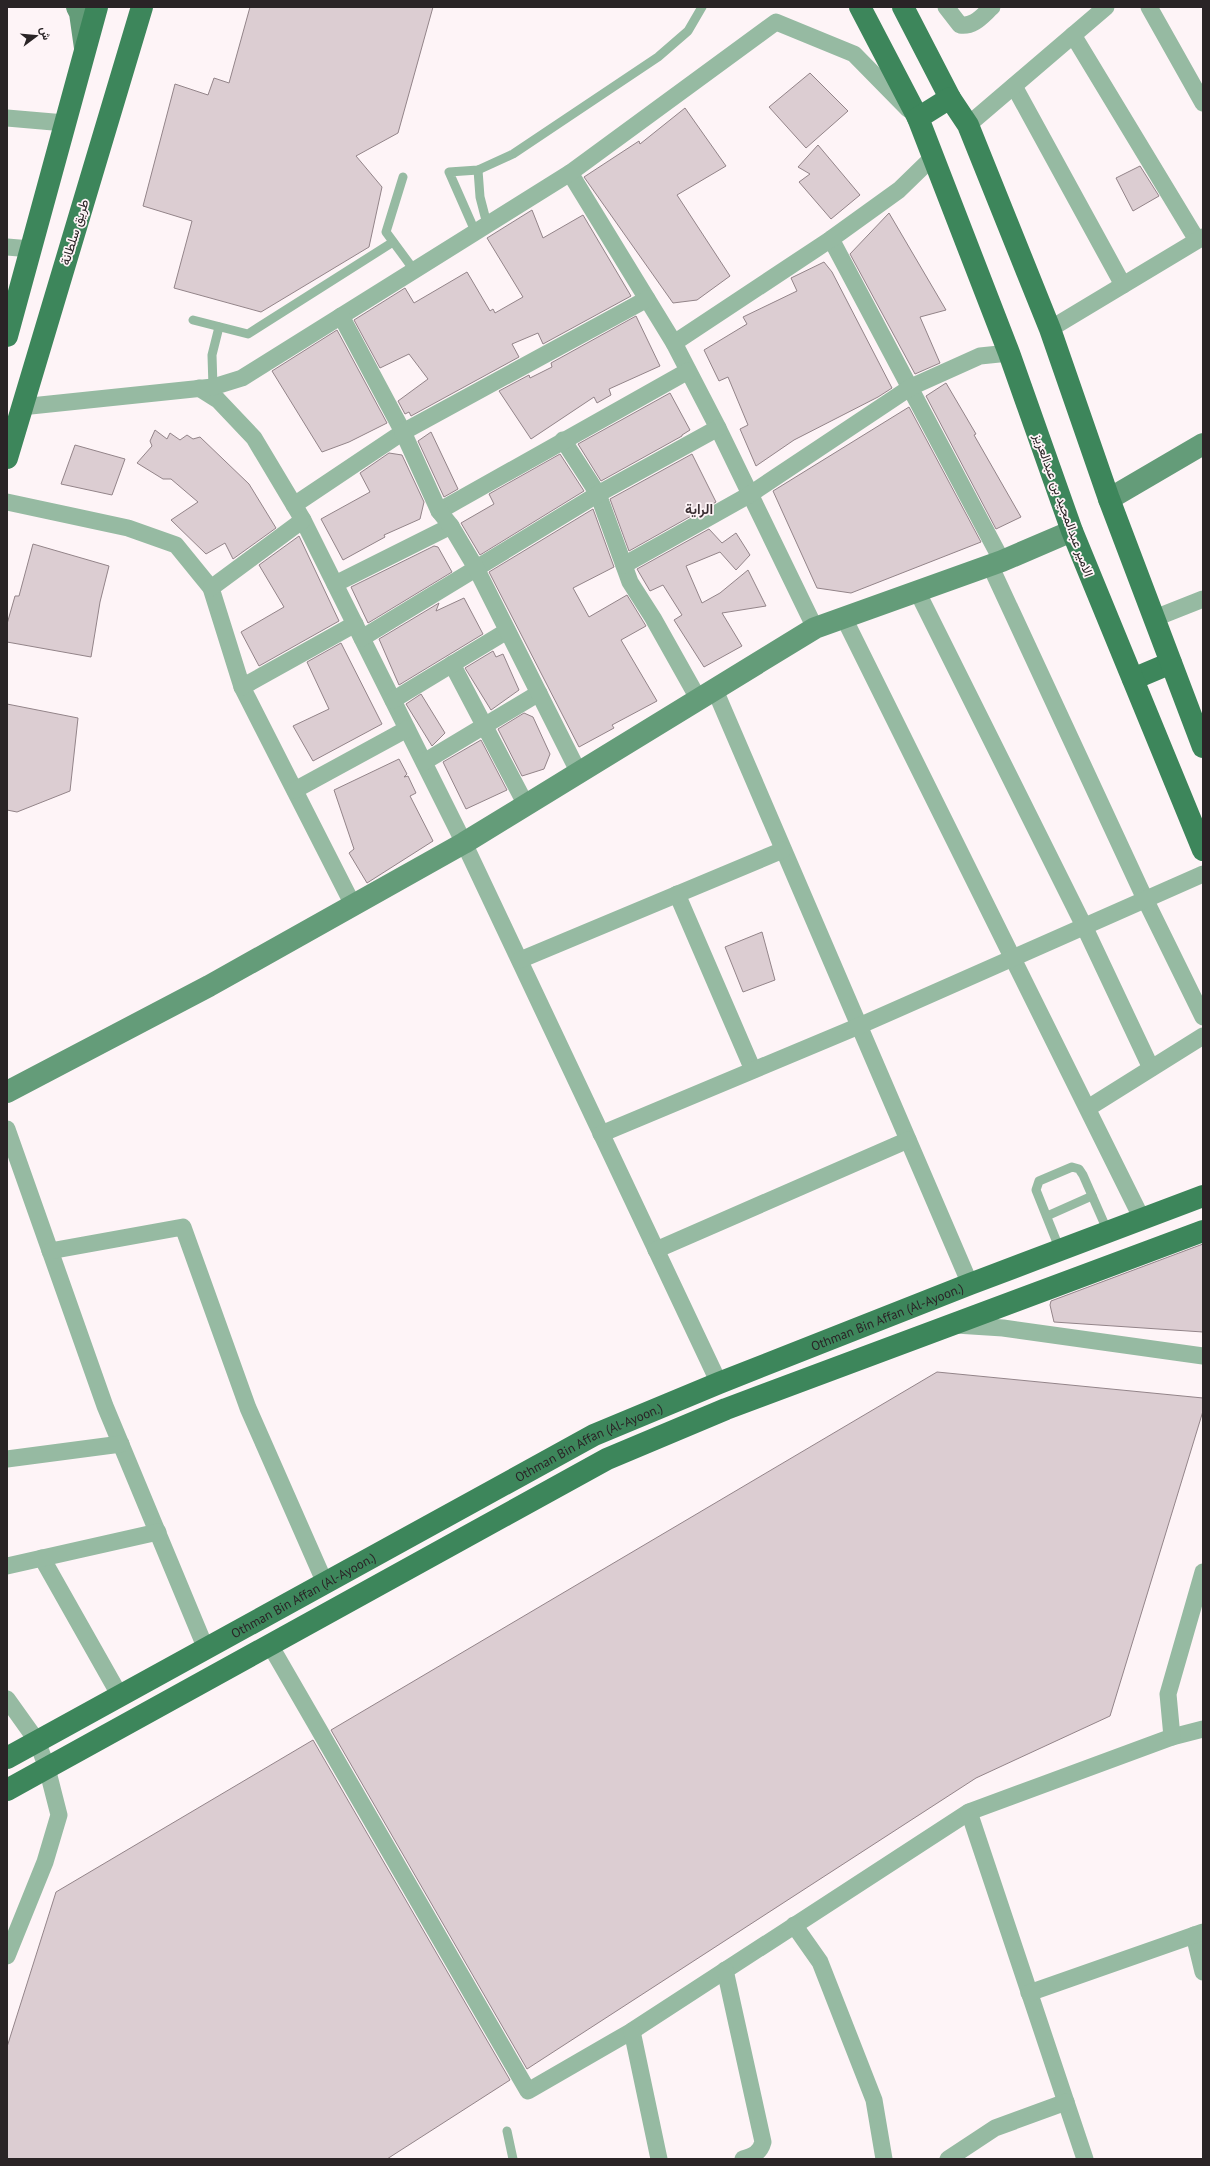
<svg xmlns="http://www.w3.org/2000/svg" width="1210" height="2166" font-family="'PT Sans',Vazirmatn,sans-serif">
  <rect width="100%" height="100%" fill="#fef4f7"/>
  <g fill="#dccdd2" stroke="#938489">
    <polygon points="250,7 433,7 398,133 356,156 382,187 369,247 261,312 174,288 192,221 143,206 175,84 208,95 214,78 229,83"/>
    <polygon points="810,73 848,111 806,148 769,107"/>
    <polygon points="685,108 726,166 677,195 730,276 697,300 673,303 584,177 639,141 640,144"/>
    <polygon points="818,145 860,195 831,219 799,182 810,174 798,167"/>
    <polygon points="1140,166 1159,196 1133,211 1116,178"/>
    <polygon points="532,210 543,238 583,215 631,296 543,344 538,333 512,344 519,357 411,416 409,412 405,414 398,401 428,379 409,354 380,368 354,320 405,288 414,303 467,272 490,311 493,309 495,313 523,297 487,238"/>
    <polygon points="889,213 946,310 920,317 940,363 915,374 850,254"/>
    <polygon points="824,262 832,272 892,388 878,397 794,440 756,466 740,429 748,425 728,377 719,381 704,350 747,324 743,317 797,291 791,278"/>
    <polygon points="636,316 660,366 609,389 611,395 597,403 594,397 531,439 499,391 529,375 530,378 552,367 551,363"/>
    <polygon points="337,330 387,423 349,442 322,452 272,371"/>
    <polygon points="946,383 976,434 974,435 1021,517 996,529 926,396"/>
    <polygon points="670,393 690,430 682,435 682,436 601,481 578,444"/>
    <polygon points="909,407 981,542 851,593 817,588 773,491"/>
    <polygon points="155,430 167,439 170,433 180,440 187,435 193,439 200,437 249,484 276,528 233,559 225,543 206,554 171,520 198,502 171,479 163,479 137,463 152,446 150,441"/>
    <polygon points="431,432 458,489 444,497 418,441"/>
    <polygon points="75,445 125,459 112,495 61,484"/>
    <polygon points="389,453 402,455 424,502 420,519 384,535 385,537 343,560 321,519 370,492 360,473"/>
    <polygon points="560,454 584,491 480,555 461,523 494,504 489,494"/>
    <polygon points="692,454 716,502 629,551 610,499"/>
    <polygon points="593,509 614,567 573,588 589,617 627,595 646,626 621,640 657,701 612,725 614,728 579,747 489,572"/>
    <polygon points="709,529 722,543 736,533 750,555 736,570 720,552 686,566 702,603 720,593 748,570 766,606 722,613 742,646 704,667 674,620 682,615 663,585 650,591 637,569"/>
    <polygon points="299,536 339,621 259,666 241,632 284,607 259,565"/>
    <polygon points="33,544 109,566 100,602 91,657 7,642 7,624 15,596 19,596"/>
    <polygon points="434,546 438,547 452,572 368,623 351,587"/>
    <polygon points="464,598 483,634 399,685 379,639 439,603 436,611"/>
    <polygon points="341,643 382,724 313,761 293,726 329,709 307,662"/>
    <polygon points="493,651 496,657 503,654 519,690 491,710 465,668"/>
    <polygon points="421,694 445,733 432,746 406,704"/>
    <polygon points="7,704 78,718 70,791 17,812 7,810"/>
    <polygon points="524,713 533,717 550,754 544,769 522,776 498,729"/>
    <polygon points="481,740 507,790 466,809 443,762"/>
    <polygon points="399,759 407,774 404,777 408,776 416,793 410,796 433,841 367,883 349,853 354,849 334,790"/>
    <polygon points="762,932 775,980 743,992 725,947"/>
    <polygon points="1203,1244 1203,1332 1054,1322 1050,1305 1051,1301"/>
    <polygon points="937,1372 1203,1398 1203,1411 1110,1716 976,1778 527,2069 331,1730"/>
    <polygon points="313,1740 510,2080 387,2159 7,2159 7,2047 56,1892"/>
  </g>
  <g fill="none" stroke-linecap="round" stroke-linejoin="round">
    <g stroke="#96baa2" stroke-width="9">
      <polyline points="478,170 480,197 487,224"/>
      <polyline points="403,177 386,232 414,270"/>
      <polyline points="475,231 449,172 478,170 513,154 658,57 688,31 702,7"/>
      <polyline points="193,320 248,334 393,242"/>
      <polyline points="213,387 212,355 219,327"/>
      <polyline points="1047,1216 1092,1196"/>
      <polyline points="1060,1250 1036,1190 1039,1181 1072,1167 1079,1169 1083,1175 1108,1232"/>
      <polyline points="507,2131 513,2159"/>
    </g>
    <g stroke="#96baa2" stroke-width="17">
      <path d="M 946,7 L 960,25 C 974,27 982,16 992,7"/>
      <polyline points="1149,7 1203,103"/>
      <polyline points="1073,35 1197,240"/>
      <polyline points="1014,86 1123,285"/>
      <polyline points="7,118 65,123"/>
      <polyline points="968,125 1106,7"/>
      <polyline points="570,173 674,343 718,428 815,628"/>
      <polyline points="831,239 1002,561"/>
      <polyline points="7,247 31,249"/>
      <polyline points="1050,329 1203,237"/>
      <polyline points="674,343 831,239 899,190 933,157"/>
      <polyline points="199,388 218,400 254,438 303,520 464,843 719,1383"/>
      <polyline points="21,407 213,387 242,378 570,173 776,22 854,54 908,109"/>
      <polyline points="563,440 598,494 630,582 653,618 699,700"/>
      <polyline points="7,502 128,528 176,545 211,588 242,687 353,905"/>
      <polyline points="294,505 403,432 341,316"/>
      <polyline points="439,511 688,371"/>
      <polyline points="624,565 749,495 911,387 980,356 1009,353"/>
      <polyline points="990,565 1145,899 1203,1017"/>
      <polyline points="335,584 451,526"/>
      <polyline points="211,588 303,520"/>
      <polyline points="917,591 1084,926 1151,1068"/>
      <polyline points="844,618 1142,1219"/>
      <polyline points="1155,618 1203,599"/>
      <polyline points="362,638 598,494 718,428"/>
      <polyline points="452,664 526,805"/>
      <polyline points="242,687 355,624"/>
      <polyline points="715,690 970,1284"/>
      <polyline points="393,700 507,631"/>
      <polyline points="424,762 539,693"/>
      <polyline points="579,773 476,568 451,526 439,511 403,432 647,299"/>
      <polyline points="295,790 407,729"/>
      <polyline points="677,894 753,1070"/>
      <polyline points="520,960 783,850"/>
      <polyline points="1088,1108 1203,1036"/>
      <polyline points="7,1129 105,1406 206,1649"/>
      <polyline points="601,1134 859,1026 1203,874"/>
      <polyline points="656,1250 908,1140"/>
      <polyline points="50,1251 183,1227 248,1408 325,1583"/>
      <polyline points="956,1325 1003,1328 1203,1356"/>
      <polyline points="7,1459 121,1444"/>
      <polyline points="42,1558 120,1696"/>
      <polyline points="7,1566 158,1532"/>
      <polyline points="270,1645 528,2091 632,2031 969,1812 1172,1737 1203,1729"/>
      <polyline points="7,1699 37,1741 47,1768 59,1815 45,1862 7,1956"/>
      <polyline points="1172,1737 1168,1694 1203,1572"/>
      <polyline points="969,1812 1085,2159"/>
      <polyline points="794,1925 820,1962 874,2100 884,2159"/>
      <polyline points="1194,1935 1203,1972"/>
      <path d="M 725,1970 L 763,2142 C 760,2153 753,2156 743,2159"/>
      <polyline points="1029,1993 1203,1932"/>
      <polyline points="632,2031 659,2159"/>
      <polyline points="948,2159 995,2128 1066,2102"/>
    </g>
    <g stroke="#649c79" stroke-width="22">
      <polyline points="77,7 80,13 85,48"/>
      <polyline points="1109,499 1203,444"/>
      <polyline points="7,1092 209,986 464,843 815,628 1002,561 1072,531"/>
    </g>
    <g stroke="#3d865b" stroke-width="22">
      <polyline points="860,7 918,118"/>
      <polyline points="903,7 950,98"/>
      <polyline points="7,336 97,7"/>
      <polyline points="7,458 142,7"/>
      <polyline points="1133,679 1171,663"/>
      <polyline points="1203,747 1109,499 1050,329 968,125 950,98 918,118 1009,353 1072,531 1203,850"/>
      <path id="s1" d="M 7,1758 L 594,1435 L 719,1383 L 970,1284 L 1203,1196"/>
      <polyline points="7,1790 607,1459 726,1409 1203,1231"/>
    </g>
  </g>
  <g text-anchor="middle" stroke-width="3.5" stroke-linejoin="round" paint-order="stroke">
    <g font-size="13" fill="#2a2426" stroke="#fef4f7">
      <text transform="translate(74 232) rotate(-73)" y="5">طريق سلطانة</text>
      <text transform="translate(1064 505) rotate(70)" y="5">الامير عبدالمجيد بن عبدالعزيز</text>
      <text dy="5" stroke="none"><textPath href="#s1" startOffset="986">Othman Bin Affan (Al-Ayoon.)</textPath></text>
      <text dy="5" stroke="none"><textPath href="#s1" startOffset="662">Othman Bin Affan (Al-Ayoon.)</textPath></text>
      <text dy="5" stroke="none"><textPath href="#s1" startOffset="338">Othman Bin Affan (Al-Ayoon.)</textPath></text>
    </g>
    <g font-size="14" font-weight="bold" fill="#3b2f33" stroke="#fef4f7">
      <text x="699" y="514">الراية</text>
    </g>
  </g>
  <rect width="1210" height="2166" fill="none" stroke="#2a2426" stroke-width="16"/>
  <g transform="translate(36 36) rotate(74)" stroke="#fef4f7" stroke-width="3" paint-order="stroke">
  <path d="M0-3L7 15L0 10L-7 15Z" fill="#2a2426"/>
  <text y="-6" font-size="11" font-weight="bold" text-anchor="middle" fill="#2a2426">ش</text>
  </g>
</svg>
